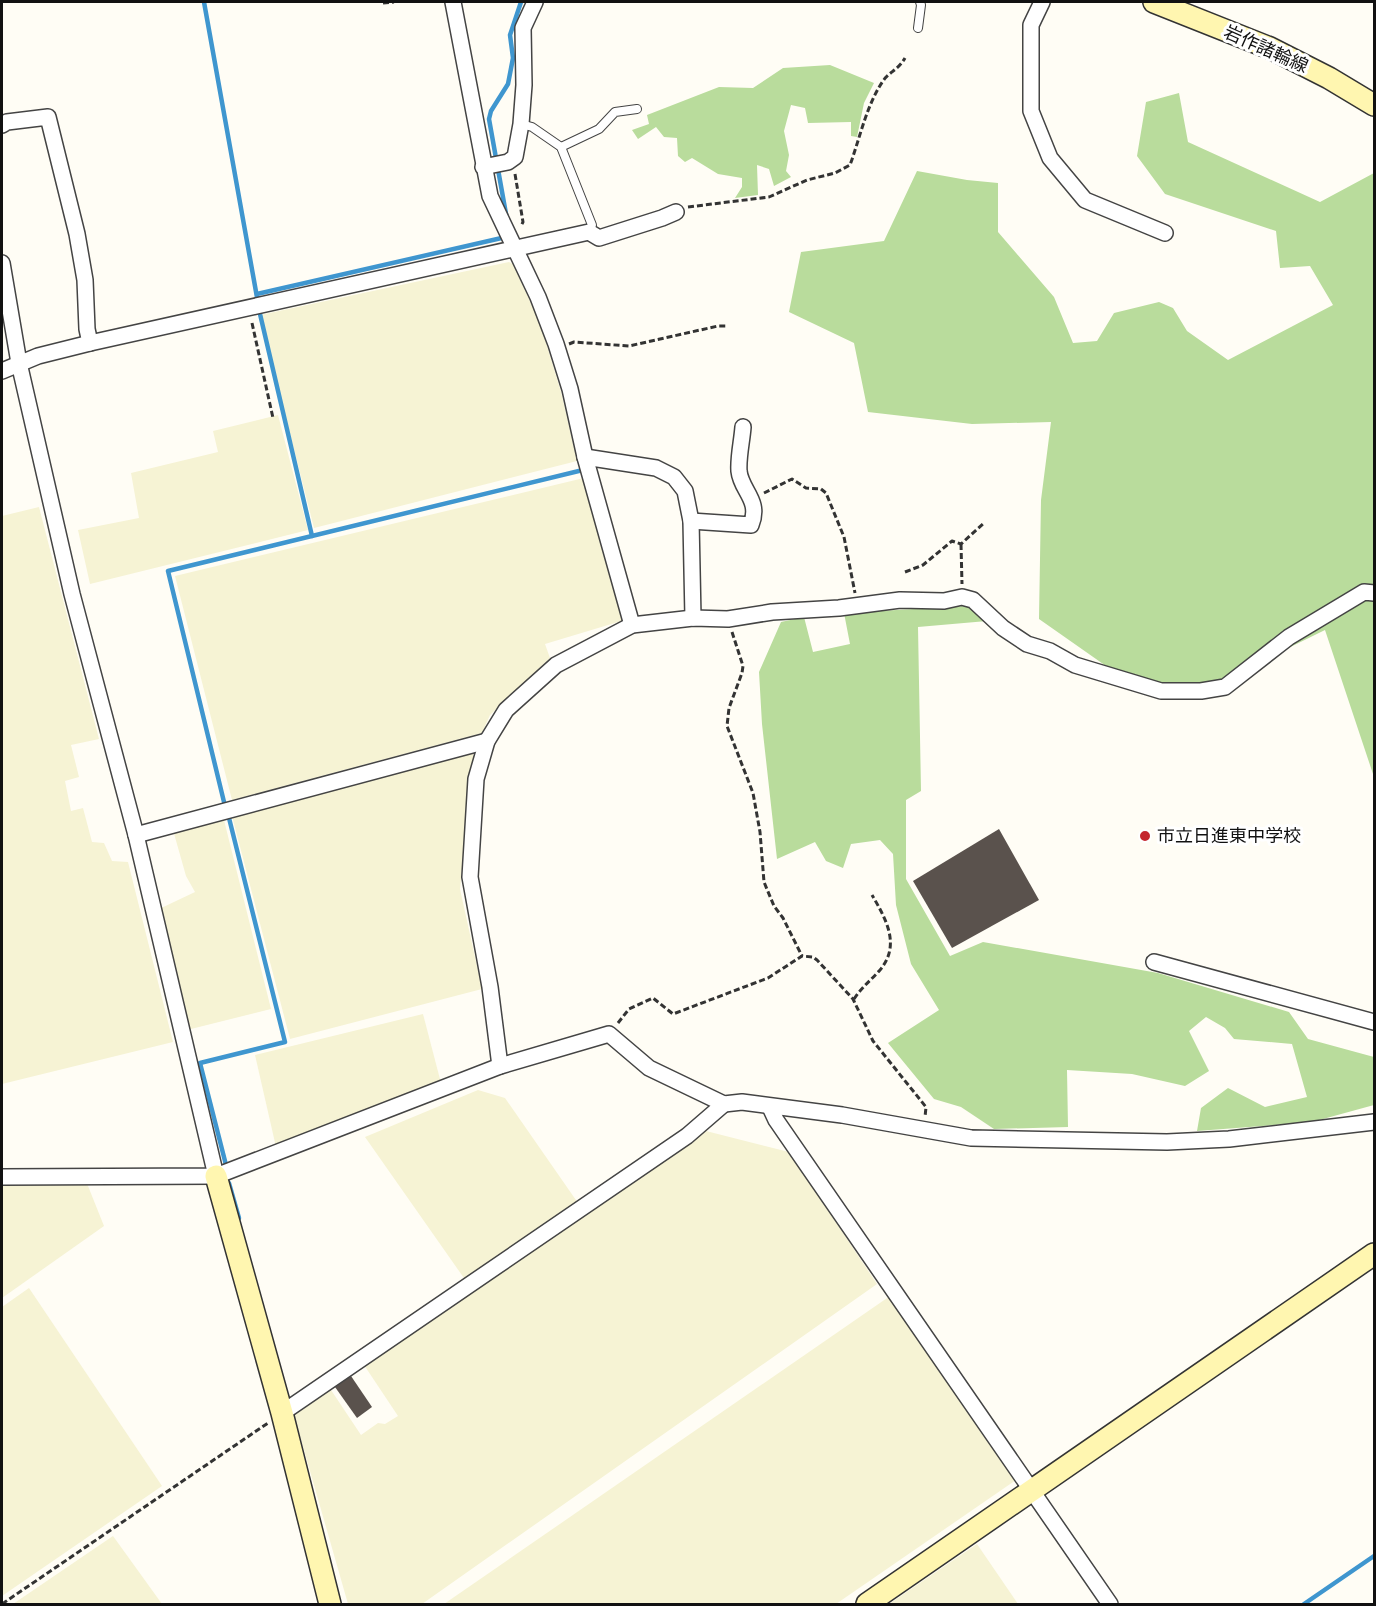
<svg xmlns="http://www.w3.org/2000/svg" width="1376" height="1606" font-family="'Times New Roman','Noto Sans JP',serif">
  <rect width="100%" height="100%" fill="#fffdf5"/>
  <g fill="#f6f3d4">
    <polygon points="509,262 513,264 540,323 561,392 577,461 314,528 260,315"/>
    <polygon points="278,415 308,530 90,584 78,530 139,518 131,473 218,452 213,431"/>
    <polygon points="588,477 628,619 545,644 550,658 490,715 482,733 232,800 175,576"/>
    <polygon points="39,507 99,739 71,745 79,777 65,781 71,811 83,808 92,842 104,843 112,861 128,862 173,1042 2,1084 2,516"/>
    <polygon points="474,750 460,889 482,989 290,1039 232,816"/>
    <polygon points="223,816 271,1009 187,1030 157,910 195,892 186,876 173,830"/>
    <polygon points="423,1014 441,1083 276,1147 255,1055"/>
    <polygon points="478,1090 505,1098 578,1203 466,1281 365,1137"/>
    <polygon points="706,1131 789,1152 877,1284 422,1604 348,1604 294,1415 331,1390 361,1435 378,1423 385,1424 398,1416 364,1365"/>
    <polygon points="2,1181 86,1181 104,1226 2,1298"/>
    <polygon points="29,1288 162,1486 2,1596 2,1307"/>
    <polygon points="890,1296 1016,1480 836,1604 444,1604"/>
    <polygon points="113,1536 162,1604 13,1604"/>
    <polygon points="977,1544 1018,1604 889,1604"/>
  </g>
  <g fill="#b9dc9c">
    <polygon points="830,65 874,83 864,103 857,137 851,136 851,122 808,123 805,108 791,105 784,131 789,155 786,171 791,177 774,186 769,169 757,165 758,195 735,198 742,187 742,178 718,174 692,158 685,162 678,156 677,138 664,137 656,127 638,139 632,130 649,124 647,115 719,87 753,88 783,68"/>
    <polygon points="1179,93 1188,142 1320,202 1374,173 1374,777 1325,630 1219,682 1165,685 1116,673 1039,619 1041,500 1051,422 972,424 868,412 854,343 789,312 801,252 884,241 917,171 967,180 998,183 998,232 1054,297 1073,343 1097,341 1114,313 1159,302 1173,308 1187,331 1228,360 1333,305 1310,266 1280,268 1276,231 1165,194 1137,156 1146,102"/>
    <polygon points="966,606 987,621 918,627 921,791 906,800 906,879 950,956 983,942 1158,973 1289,1012 1308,1039 1374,1057 1374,1105 1312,1122 1197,1131 1201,1108 1228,1088 1265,1107 1307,1097 1292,1044 1234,1039 1225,1028 1206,1017 1189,1031 1209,1071 1185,1086 1132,1074 1067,1070 1068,1127 994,1129 961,1107 934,1099 888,1043 939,1010 911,964 896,905 893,854 880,840 851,844 843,868 826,861 815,842 777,859 762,724 759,672 781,622 804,617 813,652 850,644 844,613"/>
  </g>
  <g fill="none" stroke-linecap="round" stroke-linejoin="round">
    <g stroke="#3f96cf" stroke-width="4.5">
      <polyline points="204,2 260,314 312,536"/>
      <polyline points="506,214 489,119 491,111 508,84 513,58 510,35 521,2"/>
      <polyline points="257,294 506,237"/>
      <polyline points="224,802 168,571 587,469"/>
      <polyline points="226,1165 200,1063 285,1042 229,818"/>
      <polyline points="229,1183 239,1218"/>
      <polyline points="1304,1604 1374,1556"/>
    </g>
  </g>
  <g fill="#5a524d">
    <polygon points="999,829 1039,900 952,948 913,881"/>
    <polygon points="351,1376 372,1407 357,1418 335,1387"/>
  </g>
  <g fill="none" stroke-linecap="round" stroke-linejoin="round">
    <g stroke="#444" stroke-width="10">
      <g id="lane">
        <polyline points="918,28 921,5 920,2"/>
        <polyline points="521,124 532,127 561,147 592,225 589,232"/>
        <polyline points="561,147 599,129 615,112 637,109"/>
      </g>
    </g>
    <g stroke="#444" stroke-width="18">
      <g id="street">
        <polyline points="453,2 490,196 538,297 556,344 570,389 585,457 632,625"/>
        <polyline points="1042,2 1031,25 1031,111 1050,158 1085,200 1165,233"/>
        <polyline points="2,125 7,122 48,117 77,234 85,280 87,329 90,343"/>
        <polyline points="483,167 508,162 515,157 521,124 524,85 523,28 535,2"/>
        <polyline points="2,263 19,363 72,594 136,835 216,1176"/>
        <polyline points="2,371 38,356 90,343 589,232 599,238 662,218 676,212"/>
        <polyline points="585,457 656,468 674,477 685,491 691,521 693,618"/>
        <path d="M 691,521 L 751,525 C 761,500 741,491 739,471 C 738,457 742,441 743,427"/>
        <polyline points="136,835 487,741"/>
        <polyline points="1154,962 1374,1022"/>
        <polyline points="500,1066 490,987 470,877 476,779 487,741 506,710 556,665 632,625 693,618 728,619 772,612 839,608 900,600 944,601 962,597 973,600 1003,628 1027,644 1050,651 1075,665 1161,691 1201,691 1225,687 1289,637 1364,592 1374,593"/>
        <polyline points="770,1107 776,1120 1110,1604"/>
        <polyline points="2,1177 216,1176 500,1066 609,1034 649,1068 724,1104 742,1102 842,1115 971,1138 1167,1142 1229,1139 1374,1122"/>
        <polyline points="282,1413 687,1136 724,1104"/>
      </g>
    </g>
    <g stroke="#333" stroke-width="24">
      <g id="secondary">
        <polyline points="1154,2 1270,48 1329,78 1374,105"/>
        <polyline points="216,1176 282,1413 330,1604"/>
        <polyline points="867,1604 1374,1254"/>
      </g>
    </g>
    <g stroke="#333" stroke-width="3" stroke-dasharray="6 3" stroke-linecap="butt">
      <polyline points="383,3 394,2"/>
      <polyline points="515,174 523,222 521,226"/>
      <path d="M 688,207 L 769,197 L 807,180 L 835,173 L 850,165 C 860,138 866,106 883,81 C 889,72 898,70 905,58"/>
      <polyline points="252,323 273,418"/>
      <polyline points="569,344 574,342 629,346 718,326 726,326"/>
      <polyline points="764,493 792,479 806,488 821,489 826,493 844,537 855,593"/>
      <polyline points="961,544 962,584"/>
      <polyline points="905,572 923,565 952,541 961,544 985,522"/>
      <polyline points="732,632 743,666 742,673 729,708 727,726 753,793 760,832 764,882 774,906 783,918 802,956"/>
      <path d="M 854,999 C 861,988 871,980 880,970 C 901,945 886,919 872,895"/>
      <polyline points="618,1023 629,1009 653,998 673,1014 768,978 802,956 813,957 817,960 853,999 873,1041 926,1107 925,1117"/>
      <polyline points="2,1604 268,1423"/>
    </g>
    <use href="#lane" stroke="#fff" stroke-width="8"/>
    <use href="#street" stroke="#fff" stroke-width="15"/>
    <use href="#secondary" stroke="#fff6b0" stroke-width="21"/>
  </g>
  <circle fill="#c4262e" stroke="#fff" stroke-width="2" cx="1145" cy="836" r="6"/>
  <g text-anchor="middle" stroke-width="6" stroke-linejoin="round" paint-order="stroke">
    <g font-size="18" fill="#111" stroke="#fff">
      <text transform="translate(1266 49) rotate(24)" y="6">岩作諸輪線</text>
    </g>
    <g font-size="18" fill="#111" stroke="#fff" text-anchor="start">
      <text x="1157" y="842">市立日進東中学校</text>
    </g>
  </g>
  <rect width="1376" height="1606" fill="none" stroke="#111111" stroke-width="6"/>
</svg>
